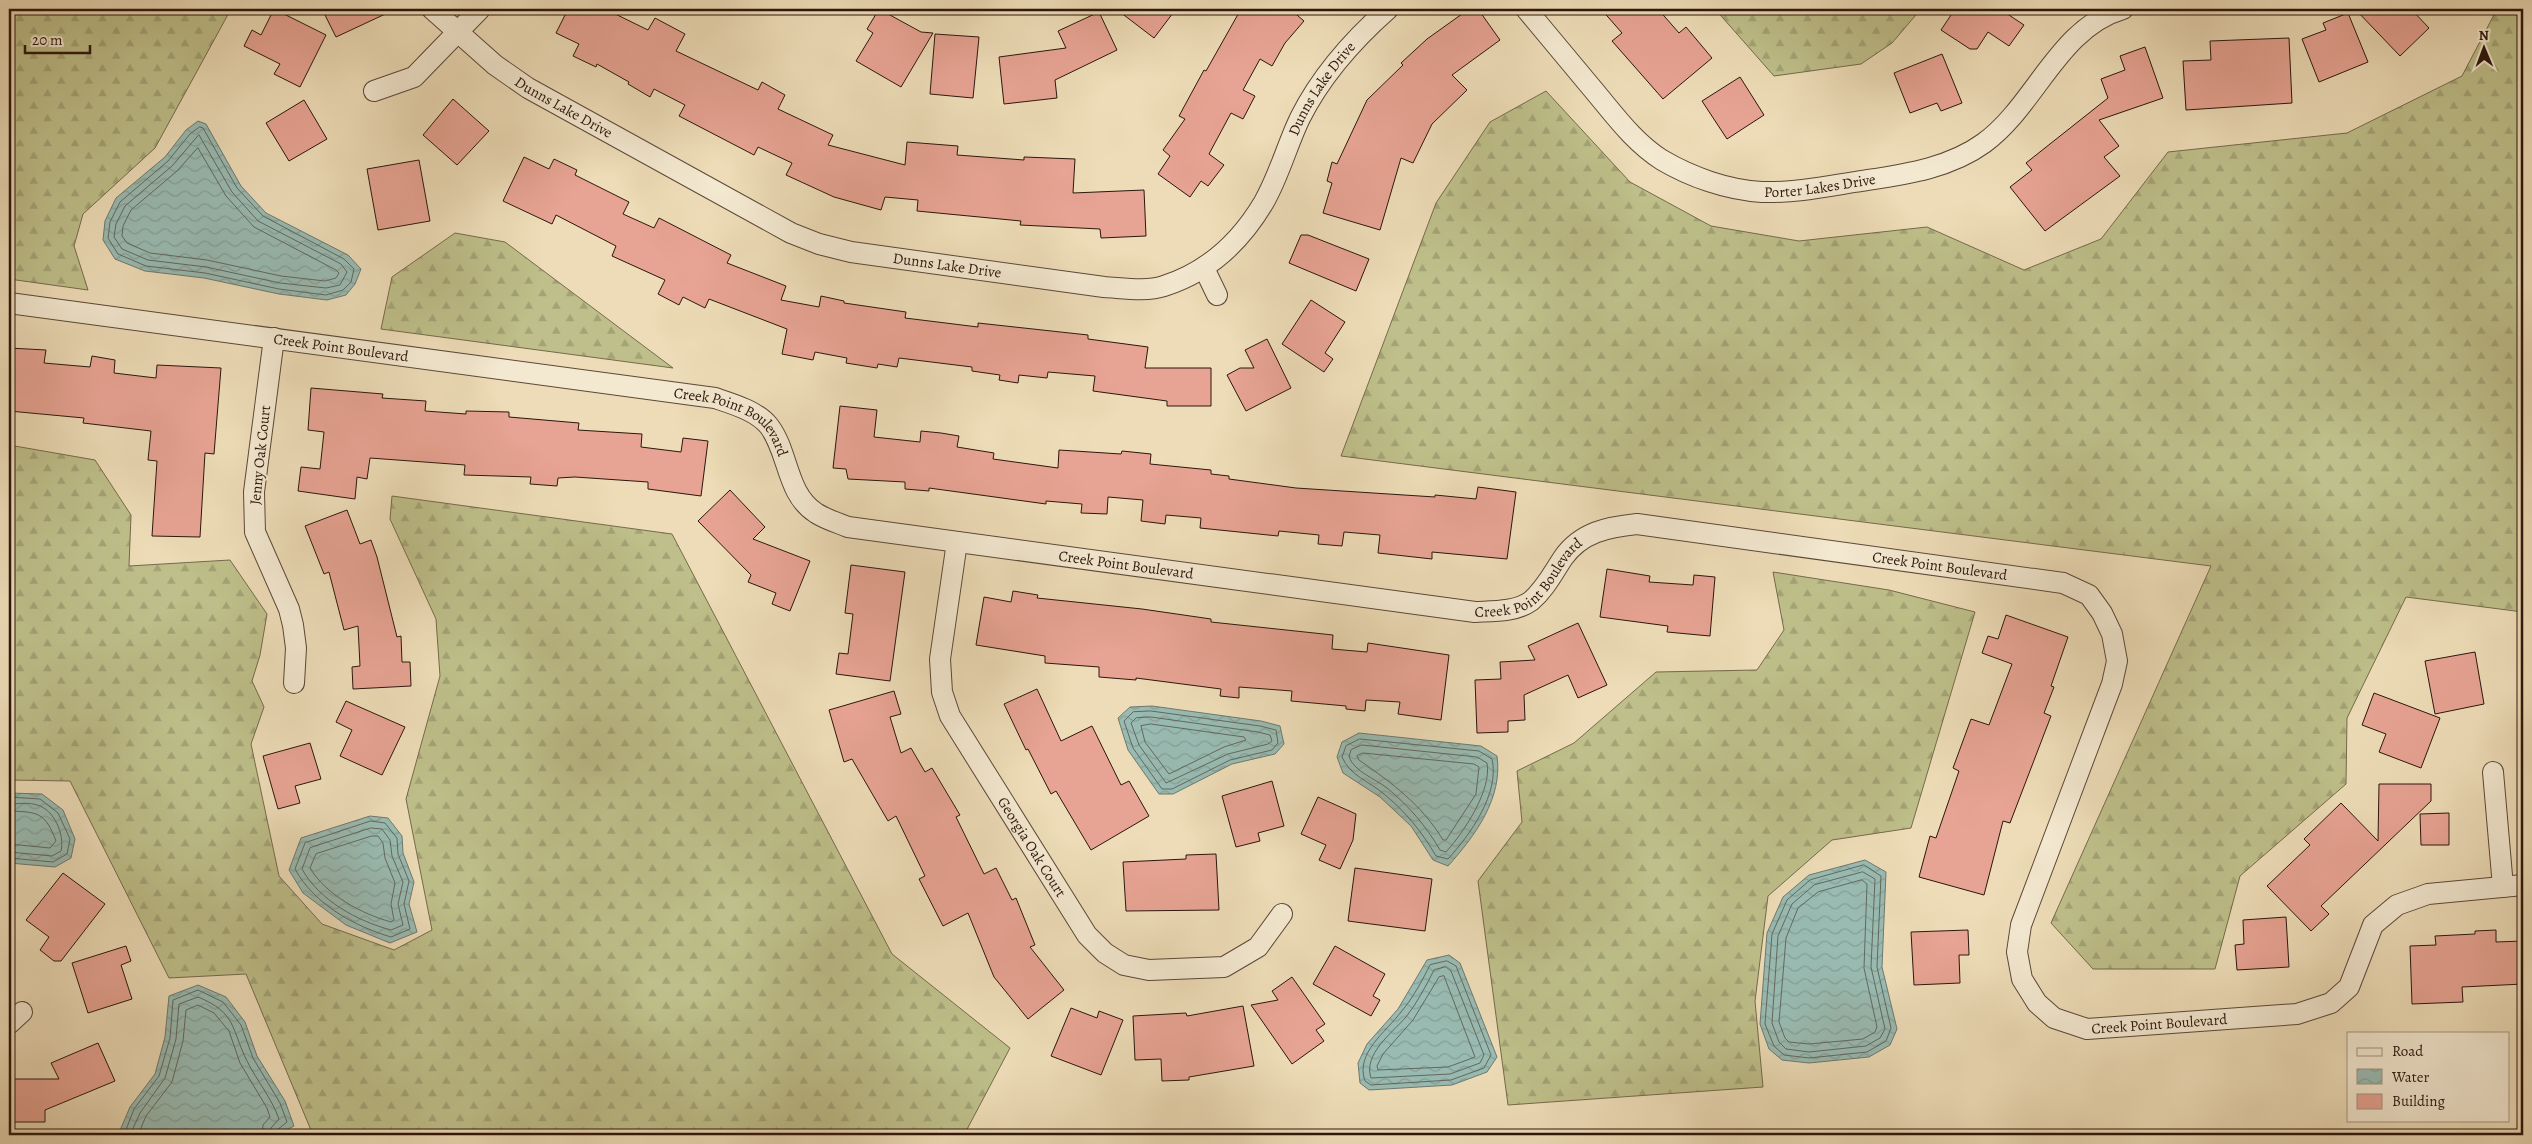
<svg xmlns="http://www.w3.org/2000/svg" width="2532" height="1144" font-family="Alegreya,serif">
  <defs>
    <pattern id="forest-firs" width="22" height="20" patternUnits="userSpaceOnUse" patternTransform="scale(1.25)"><rect width="22" height="20" fill="#bebf8a"/><path d="M5 1l3.5 6h-7zM16 11l3.5 6h-7z" fill="#a3a376"/></pattern>
    <pattern id="water-waves" width="16" height="10" patternUnits="userSpaceOnUse" patternTransform="scale(1.25)"><rect width="16" height="10" fill="#99bbb2"/><path d="M0 5q4-4 8 0t8 0" fill="none" stroke="#84a098"/></pattern>
  </defs>
  <rect width="100%" height="100%" fill="#eddcb7"/>
  <filter id="stains"><feTurbulence type="fractalNoise" baseFrequency=".004" numOctaves="4"/><feColorMatrix values="0 0 0 0 .2 0 0 0 0 .09 0 0 0 0 .02 0 0 0 .5 -.17"/></filter>
  <radialGradient id="worn" r=".72"><stop offset=".6" stop-color="#630" stop-opacity="0"/><stop offset="1" stop-color="#630" stop-opacity=".3"/></radialGradient>
  <g fill="url(#forest-firs)" stroke="#756a4b">
    <polygon points="9,9 231,9 155,148 83,214 74,246 88,290 9,279"/>
    <polygon points="1715,9 1921,9 1892,43 1861,64 1774,76"/>
    <polygon points="2497,9 2523,9 2523,612 2406,597 2347,718 2346,784 2240,876 2215,969 2093,969 2051,923 2211,566 1341,456 1436,203 1490,122 1546,91 1630,182 1711,226 1799,241 1927,227 2024,270 2101,239 2168,152 2347,133 2462,76"/>
    <polygon points="455,233 505,242 673,368 381,329 392,277"/>
    <polygon points="9,445 95,460 131,515 129,566 230,560 267,614 260,655 252,681 264,707 251,744 279,876 322,924 394,950 432,930 406,799 440,676 436,619 390,519 392,496 672,534 892,954 1010,1048 964,1135 313,1135 246,974 169,978 70,781 9,780"/>
    <polygon points="1773,572 1889,590 1975,612 1911,828 1832,840 1768,896 1755,1001 1763,1087 1508,1105 1478,881 1522,822 1517,771 1574,743 1656,672 1757,670 1784,630"/>
  </g>
  <g fill="url(#water-waves)" stroke="#6d7970">
    <polygon points="198,121 206,124 241,186 266,213 348,255 361,269 355,284 346,295 327,300 279,294 204,278 145,271 115,259 103,240 105,221 116,198 165,157 186,130"/>
    <polygon points="1152,706 1261,721 1280,726 1284,744 1275,754 1232,764 1173,794 1159,794 1128,750 1118,718 1130,707"/>
    <path d="M 1359,733 L 1481,746 L 1497,756 C 1503,798 1475,836 1448,866 L 1433,860 L 1411,826 L 1380,797 L 1343,773 L 1337,757 L 1342,742 Z"/>
    <polygon points="9,793 42,794 63,810 75,839 71,858 55,867 9,863"/>
    <polygon points="370,816 388,818 402,836 403,853 414,882 409,904 417,932 390,943 346,925 303,893 289,870 301,838"/>
    <polygon points="1865,860 1886,872 1882,967 1897,1029 1890,1045 1869,1057 1809,1063 1782,1060 1769,1049 1760,1024 1767,933 1783,897 1809,875"/>
    <polygon points="1449,955 1460,963 1497,1057 1487,1072 1452,1085 1369,1090 1360,1083 1358,1063 1367,1044 1398,1009 1427,960"/>
    <polygon points="198,985 226,997 245,1022 257,1056 285,1101 294,1126 276,1135 118,1135 130,1107 155,1074 165,1037 169,996"/>
  </g>
  <g fill="none" stroke-linecap="round" stroke-linejoin="round">
    <g stroke="#62685f" stroke-width="1">
      <polygon points="200,127 203,128 237,188 263,216 344,259 354,269 351,282 343,290 326,295 279,289 205,273 146,266 118,254 108,238 110,222 120,202 168,161 190,134"/>
      <polygon points="199,135 232,192 258,221 341,264 347,272 340,285 326,288 280,283 206,267 148,260 122,249 114,237 116,224 125,206 172,166"/>
      <polygon points="198,148 226,196 254,227 336,270 339,273 336,278 325,281 281,276 207,260 150,253 127,243 122,236 123,226 131,210 177,171"/>
      <polygon points="1151,711 1260,726 1276,730 1278,743 1272,750 1230,760 1172,789 1162,789 1133,748 1124,721 1133,712"/>
      <polygon points="1151,717 1258,732 1270,735 1272,741 1268,744 1228,754 1166,783 1139,745 1131,723 1136,718"/>
      <polygon points="1151,724 1244,737 1246,740 1224,747 1169,774 1145,742 1141,726"/>
      <path d="M 1360,739 L 1479,751 L 1492,759 C 1500,793 1470,835 1448,859 L 1436,856 C 1422,832 1406,812 1384,794 C 1369,781 1350,776 1342,757 L 1346,746 Z"/>
      <path d="M 1362,745 L 1477,757 L 1487,763 C 1492,790 1464,832 1446,852 L 1440,850 C 1426,826 1409,806 1387,788 C 1374,778 1355,772 1349,757 L 1351,750 Z"/>
      <path d="M 1363,753 L 1474,764 L 1479,767 L 1476,794 L 1446,840 L 1443,840 C 1422,805 1392,783 1359,760 L 1357,756 Z"/>
      <polyline points="9,797 40,799 58,813 70,839 67,854 53,862 9,858"/>
      <path d="M 9,804 C 17,804 29,802 37,805 C 54,809 65,835 61,851 L 52,856 L 9,852"/>
      <path d="M 9,811 C 38,812 45,812 56,841 L 50,848 L 9,844"/>
      <path d="M 371,821 L 385,823 L 397,838 L 398,854 L 409,881 L 404,904 L 410,929 L 391,937 C 354,926 314,904 295,869 L 305,843 Z"/>
      <path d="M 371,828 L 382,829 L 390,840 L 392,856 L 403,882 L 398,904 L 403,925 L 391,930 C 357,921 319,900 302,869 L 310,848 Z"/>
      <path d="M 372,836 L 378,836 L 383,843 L 385,858 L 395,883 L 391,904 L 394,920 L 391,922 C 362,914 326,895 310,868 L 316,854 Z"/>
      <polygon points="1864,865 1881,876 1877,967 1891,1028 1886,1041 1867,1052 1809,1058 1784,1055 1774,1046 1765,1024 1772,934 1787,900 1810,880"/>
      <polygon points="1863,872 1875,879 1871,967 1885,1029 1880,1038 1866,1046 1809,1052 1786,1049 1779,1042 1772,1023 1778,936 1792,904 1814,885"/>
      <polygon points="1862,880 1867,884 1864,968 1877,1027 1875,1032 1863,1039 1809,1044 1789,1042 1785,1038 1779,1022 1786,938 1798,908 1818,892"/>
      <path d="M 1447,961 L 1456,966 L 1491,1055 L 1484,1068 L 1451,1080 L 1371,1085 L 1365,1081 C 1355,1053 1386,1032 1401,1012 C 1413,998 1422,981 1430,965 Z"/>
      <path d="M 1446,967 L 1451,971 L 1484,1055 L 1480,1063 L 1450,1074 L 1371,1078 C 1363,1054 1392,1033 1406,1017 C 1417,1003 1426,986 1434,970 Z"/>
      <polygon points="1444,976 1475,1057 1448,1067 1378,1070 1377,1066 1383,1054 1413,1020 1439,977"/>
      <polyline points="124,1135 134,1109 159,1076 170,1038 173,1000 198,990 223,1002 241,1025 253,1058 280,1103 287,1122 277,1130 275,1135"/>
      <path d="M 130,1135 L 140,1113 L 165,1078 L 176,1039 L 179,1004 L 198,997 C 237,1013 231,1029 247,1061 C 257,1081 271,1097 279,1119 L 271,1128 L 269,1135"/>
      <polyline points="138,1135 146,1116 172,1082 183,1041 186,1010 198,1005 214,1013 229,1031 240,1063 267,1108 270,1117 263,1125 262,1135"/>
    </g>
  </g>
  <g fill="#e7a393" stroke="#2c160c">
    <polygon points="274,9 326,35 300,87 274,74 280,64 244,46 252,30 261,35"/>
    <polygon points="322,9 396,9 336,37"/>
    <polygon points="568,9 605,9 648,30 655,18 685,34 676,51 758,90 762,82 785,95 778,109 833,135 828,145 905,165 907,142 958,146 957,155 1024,160 1024,157 1075,159 1073,193 1144,190 1146,236 1101,238 1100,229 1020,225 1021,221 917,211 918,200 885,197 881,210 834,197 786,175 792,163 758,147 754,155 679,116 685,105 654,89 650,97 628,84 629,82 597,64 596,67 573,56 579,44 556,33"/>
    <polygon points="879,9 921,32 933,33 901,87 856,61 873,33 867,29"/>
    <polygon points="1116,9 1176,9 1154,38"/>
    <polygon points="1241,9 1290,9 1304,21 1285,43 1272,66 1260,59 1243,90 1255,96 1243,119 1231,113 1209,154 1224,165 1208,186 1201,181 1190,197 1158,174 1170,156 1163,150 1185,119 1179,116 1204,70 1206,71"/>
    <polygon points="1469,9 1478,9 1500,40 1452,75 1467,90 1432,124 1413,163 1401,158 1380,230 1323,213 1332,183 1327,181 1332,162 1337,164 1367,100 1403,65 1401,63 1427,39"/>
    <polygon points="1601,9 1658,9 1679,33 1686,27 1712,58 1663,99 1612,41 1622,33"/>
    <polygon points="1955,9 2000,9 2024,25 2009,46 1988,32 1977,49 1970,49 1941,30"/>
    <polygon points="2355,9 2411,9 2429,28 2400,56"/>
    <polygon points="1099,12 1117,50 1055,80 1057,98 1004,104 999,57 1066,48 1058,31"/>
    <polygon points="2348,13 2368,62 2319,82 2302,39 2326,30 2323,23"/>
    <polygon points="935,34 979,37 973,98 930,94"/>
    <polygon points="2289,38 2292,103 2186,110 2183,61 2211,60 2210,41"/>
    <polygon points="2145,47 2163,98 2099,120 2119,146 2104,157 2120,176 2045,231 2010,187 2032,170 2026,163 2108,98 2101,79 2125,70 2120,56"/>
    <polygon points="1942,54 1962,103 1941,111 1937,103 1910,113 1894,73"/>
    <polygon points="1740,77 1764,115 1727,139 1702,101"/>
    <polygon points="453,99 489,131 457,165 423,135"/>
    <polygon points="304,100 327,139 289,161 266,123"/>
    <polygon points="524,157 549,169 554,159 577,170 575,175 629,202 623,214 654,228 659,218 731,255 727,263 786,286 781,300 819,307 821,296 844,301 844,303 906,312 905,318 978,327 978,323 1088,335 1088,339 1148,347 1145,368 1211,368 1211,406 1167,406 1167,401 1093,391 1095,376 1048,372 1047,378 1019,375 1018,383 999,380 1000,375 972,371 972,367 899,358 897,367 878,364 877,368 846,363 847,358 815,352 813,360 782,354 787,329 709,299 705,308 683,297 679,305 658,294 665,280 612,256 616,246 556,215 552,224 503,201"/>
    <polygon points="419,160 430,221 378,230 367,169"/>
    <polygon points="1301,235 1308,235 1369,259 1356,291 1289,263"/>
    <polygon points="1311,300 1345,322 1325,353 1333,359 1324,372 1282,344"/>
    <polygon points="1267,339 1291,388 1246,411 1227,375 1240,368 1254,368 1245,350"/>
    <polygon points="9,348 46,350 44,363 90,367 92,356 115,360 114,373 156,378 157,365 221,368 214,454 205,453 200,537 152,536 157,461 148,460 151,431 83,423 84,418 9,411"/>
    <polygon points="311,388 383,394 382,398 426,401 425,411 466,414 466,411 509,412 509,417 579,423 578,430 642,434 641,447 681,452 683,438 708,441 701,496 648,489 648,482 575,477 558,478 557,486 530,484 531,477 464,475 465,465 370,458 367,479 357,477 355,499 298,491 301,467 320,469 324,432 308,430"/>
    <polygon points="840,406 877,410 874,437 920,442 921,431 941,433 959,436 957,447 994,453 993,459 1058,468 1059,450 1121,454 1122,451 1151,454 1150,464 1211,470 1211,474 1229,476 1229,479 1296,488 1435,497 1435,495 1476,499 1478,487 1516,492 1507,559 1432,552 1432,559 1378,553 1380,535 1344,532 1342,546 1318,544 1319,535 1279,531 1278,536 1200,528 1201,518 1166,515 1165,524 1141,521 1143,500 1108,497 1107,514 1081,513 1082,504 1046,501 1046,504 929,488 929,491 905,489 905,482 848,479 846,469 833,468"/>
    <polygon points="730,490 765,527 753,539 810,561 790,611 772,604 776,593 748,582 751,575 698,521"/>
    <polygon points="347,510 360,544 371,540 377,557 397,637 401,636 402,662 410,662 411,686 353,689 352,667 360,666 358,626 344,630 329,572 324,574 305,526"/>
    <polygon points="851,565 905,572 890,681 836,674 839,653 848,654 853,614 845,613"/>
    <polygon points="1607,569 1650,576 1649,582 1693,585 1694,575 1715,577 1710,636 1667,632 1668,626 1600,617"/>
    <polygon points="1013,591 1038,595 1037,598 1142,609 1211,619 1211,622 1333,635 1332,649 1367,652 1368,643 1449,655 1441,720 1398,714 1400,702 1366,700 1365,711 1346,709 1346,706 1291,701 1292,691 1239,687 1239,698 1220,696 1221,689 1136,678 1136,680 1099,677 1099,667 1045,663 1045,656 976,645 984,597 1011,602"/>
    <polygon points="2006,615 2068,637 2051,686 2054,687 2044,713 2051,716 2010,823 2003,821 1984,895 1919,877 1930,836 1936,838 1959,771 1953,768 1971,719 1989,725 2012,664 1982,653 1988,636 1998,639"/>
    <polygon points="1578,623 1607,685 1578,698 1568,675 1524,695 1525,720 1508,721 1508,732 1477,733 1475,680 1501,679 1500,662 1535,660 1528,646"/>
    <polygon points="2475,652 2484,704 2435,714 2425,661"/>
    <polygon points="1037,689 1061,741 1092,726 1121,785 1129,781 1149,816 1091,850 1056,791 1051,794 1028,749 1026,750 1004,704"/>
    <polygon points="894,691 901,714 890,717 901,753 911,748 925,772 932,768 960,815 956,817 984,874 996,868 1012,900 1016,898 1035,945 1030,947 1064,990 1028,1019 994,977 968,913 943,926 919,879 925,876 896,816 888,821 852,759 844,762 829,710"/>
    <polygon points="2374,693 2440,718 2421,768 2379,752 2386,734 2362,725"/>
    <polygon points="346,701 405,727 382,775 340,756 352,730 336,722"/>
    <polygon points="310,743 321,779 295,786 300,803 278,809 263,756"/>
    <polygon points="1272,781 1284,826 1258,833 1260,841 1236,847 1222,796"/>
    <polygon points="2379,784 2431,784 2431,801 2321,906 2329,914 2311,931 2267,886 2310,845 2304,839 2341,803 2378,841"/>
    <polygon points="1318,797 1356,814 1353,840 1340,869 1319,860 1326,845 1301,834"/>
    <polygon points="2449,813 2449,845 2421,845 2420,814"/>
    <polygon points="1216,854 1219,910 1126,911 1123,862 1186,859 1186,855"/>
    <polygon points="1355,868 1432,879 1425,931 1348,921"/>
    <polygon points="63,873 105,904 61,961 54,961 40,950 49,937 26,920"/>
    <polygon points="2286,917 2289,967 2237,970 2235,945 2244,944 2243,920"/>
    <polygon points="1968,930 1969,955 1959,955 1960,983 1914,985 1911,932"/>
    <polygon points="2496,930 2496,942 2523,941 2523,984 2462,987 2463,1002 2412,1004 2410,946 2436,945 2435,936 2475,934 2475,931"/>
    <polygon points="126,946 131,961 121,965 132,999 88,1013 72,963"/>
    <polygon points="1335,946 1385,974 1373,996 1380,1000 1371,1016 1313,984"/>
    <polygon points="1292,977 1325,1024 1316,1030 1324,1041 1292,1064 1251,1005 1278,1000 1272,991"/>
    <polygon points="1243,1006 1254,1066 1189,1077 1189,1080 1162,1081 1161,1059 1135,1060 1133,1016 1186,1013 1187,1016"/>
    <polygon points="1071,1008 1097,1018 1099,1011 1123,1020 1101,1075 1051,1056"/>
    <polygon points="98,1043 115,1081 45,1110 45,1122 9,1122 9,1079 59,1079 51,1063"/>
  </g>
  <g fill="none" stroke-linecap="round" stroke-linejoin="round">
    <g stroke="#5c4837" stroke-width="22">
      <g id="minor">
        <path id="s1" d="M 432,9 L 495,65 L 528,88 L 791,233 L 819,244 L 851,252 L 1104,287 C 1123,288 1146,292 1164,286 C 1208,272 1241,241 1264,202 C 1279,176 1287,145 1300,118 C 1321,76 1353,40 1388,9"/>
        <path id="s2" d="M 1526,9 C 1549,37 1573,65 1596,93 C 1616,117 1635,143 1662,160 C 1691,177 1727,190 1762,192 C 1793,193 1824,187 1855,182 C 1899,175 1947,170 1984,143 C 2036,105 2058,28 2123,9"/>
        <polyline points="374,91 414,77 480,9"/>
        <polyline points="1204,268 1217,295"/>
        <path id="s3" d="M 9,303 L 715,398 C 733,404 757,411 769,426 C 789,452 786,494 816,513 C 825,519 838,523 848,527 L 1475,612 C 1492,611 1516,612 1531,601 C 1545,589 1553,573 1563,558 C 1581,532 1608,527 1637,524 L 2063,583 L 2089,595 L 2102,613 L 2112,634 L 2117,661 L 2112,684 L 2021,925 L 2017,952 L 2022,979 L 2037,1003 L 2054,1018 L 2087,1029 L 2297,1014 L 2331,1003 L 2349,987 L 2373,925 L 2397,905 L 2428,894 L 2523,885"/>
        <polyline points="274,338 254,492 255,532 289,609 293,625 296,648 294,683"/>
        <path id="s4" d="M 957,542 L 940,659 L 942,692 L 950,716 L 1087,935 L 1105,953 L 1124,965 L 1149,970 L 1224,967 L 1258,947 L 1282,914"/>
        <polyline points="2493,772 2503,887"/>
        <polyline points="9,1024 22,1012"/>
      </g>
    </g>
    <use href="#minor" stroke="#f3e8d0" stroke-width="20"/>
  </g>
  <g text-anchor="middle" stroke-width="4" stroke-linejoin="round" paint-order="stroke">
    <g font-size="15" fill="#2c160c" stroke="#f3e8d0">
      <text dy="5" stroke="none"><textPath href="#s1" startOffset="1065">Dunns Lake Drive</textPath></text>
      <text dy="5" stroke="none"><textPath href="#s1" startOffset="165">Dunns Lake Drive</textPath></text>
      <text dy="5" stroke="none"><textPath href="#s2" startOffset="368">Porter Lakes Drive</textPath></text>
      <text dy="5" stroke="none"><textPath href="#s1" startOffset="585">Dunns Lake Drive</textPath></text>
      <text dy="5" stroke="none"><textPath href="#s3" startOffset="335">Creek Point Boulevard</textPath></text>
      <text dy="5" stroke="none"><textPath href="#s3" startOffset="739">Creek Point Boulevard</textPath></text>
      <text transform="translate(260 455) rotate(-84)" y="5">Jenny Oak Court</text>
      <text dy="5" stroke="none"><textPath href="#s3" startOffset="1190">Creek Point Boulevard</textPath></text>
      <text dy="5" stroke="none"><textPath href="#s3" startOffset="2044">Creek Point Boulevard</textPath></text>
      <text dy="5" stroke="none"><textPath href="#s3" startOffset="1610">Creek Point Boulevard</textPath></text>
      <text dy="5" stroke="none"><textPath href="#s4" startOffset="331">Georgia Oak Court</textPath></text>
      <text dy="5" stroke="none"><textPath href="#s3" startOffset="2764">Creek Point Boulevard</textPath></text>
    </g>
  </g>
  <rect width="2532" height="1144" fill="none" stroke="#eddcb7" stroke-width="30"/>
  <rect x="10" y="10" width="2512" height="1124" fill="none" stroke="#2c160c" stroke-width="2.5"/>
  <rect x="15" y="15" width="2502" height="1114" fill="none" stroke="#2c160c"/>
  <rect x="2347" y="1032" width="162" height="90" fill="#f3e8d0" stroke="#a39482"/>
  <rect x="2357" y="1048" width="25" height="8" fill="#f3e8d0" stroke="#a39482"/>
  <text x="2392" y="1056" font-size="15" fill="#2c160c">Road</text>
  <rect x="2357" y="1069" width="25" height="15" fill="url(#water-waves)" stroke="#a39482"/>
  <text x="2392" y="1082" font-size="15" fill="#2c160c">Water</text>
  <rect x="2357" y="1094" width="25" height="15" fill="#e7a393" stroke="#a39482"/>
  <text x="2392" y="1106" font-size="15" fill="#2c160c">Building</text>
  <g transform="translate(2484 48) rotate(359)" stroke="#f3e8d0" stroke-width="4" paint-order="stroke">
  <path d="M0-4L9 19L0 12L-9 19Z" fill="#2c160c"/>
  <text y="-8" font-size="14" font-weight="bold" text-anchor="middle" fill="#2c160c">N</text>
  </g>
  <path d="M25 45v8h65v-8" fill="none" stroke="#2c160c" stroke-width="2.5"/>
  <text x="32" y="45" font-size="15" fill="#2c160c" stroke="#f3e8d0" stroke-width="4" paint-order="stroke">20 m</text>
  <rect width="100%" height="100%" filter="url(#stains)"/>
  <rect width="100%" height="100%" fill="url(#worn)"/>
</svg>
